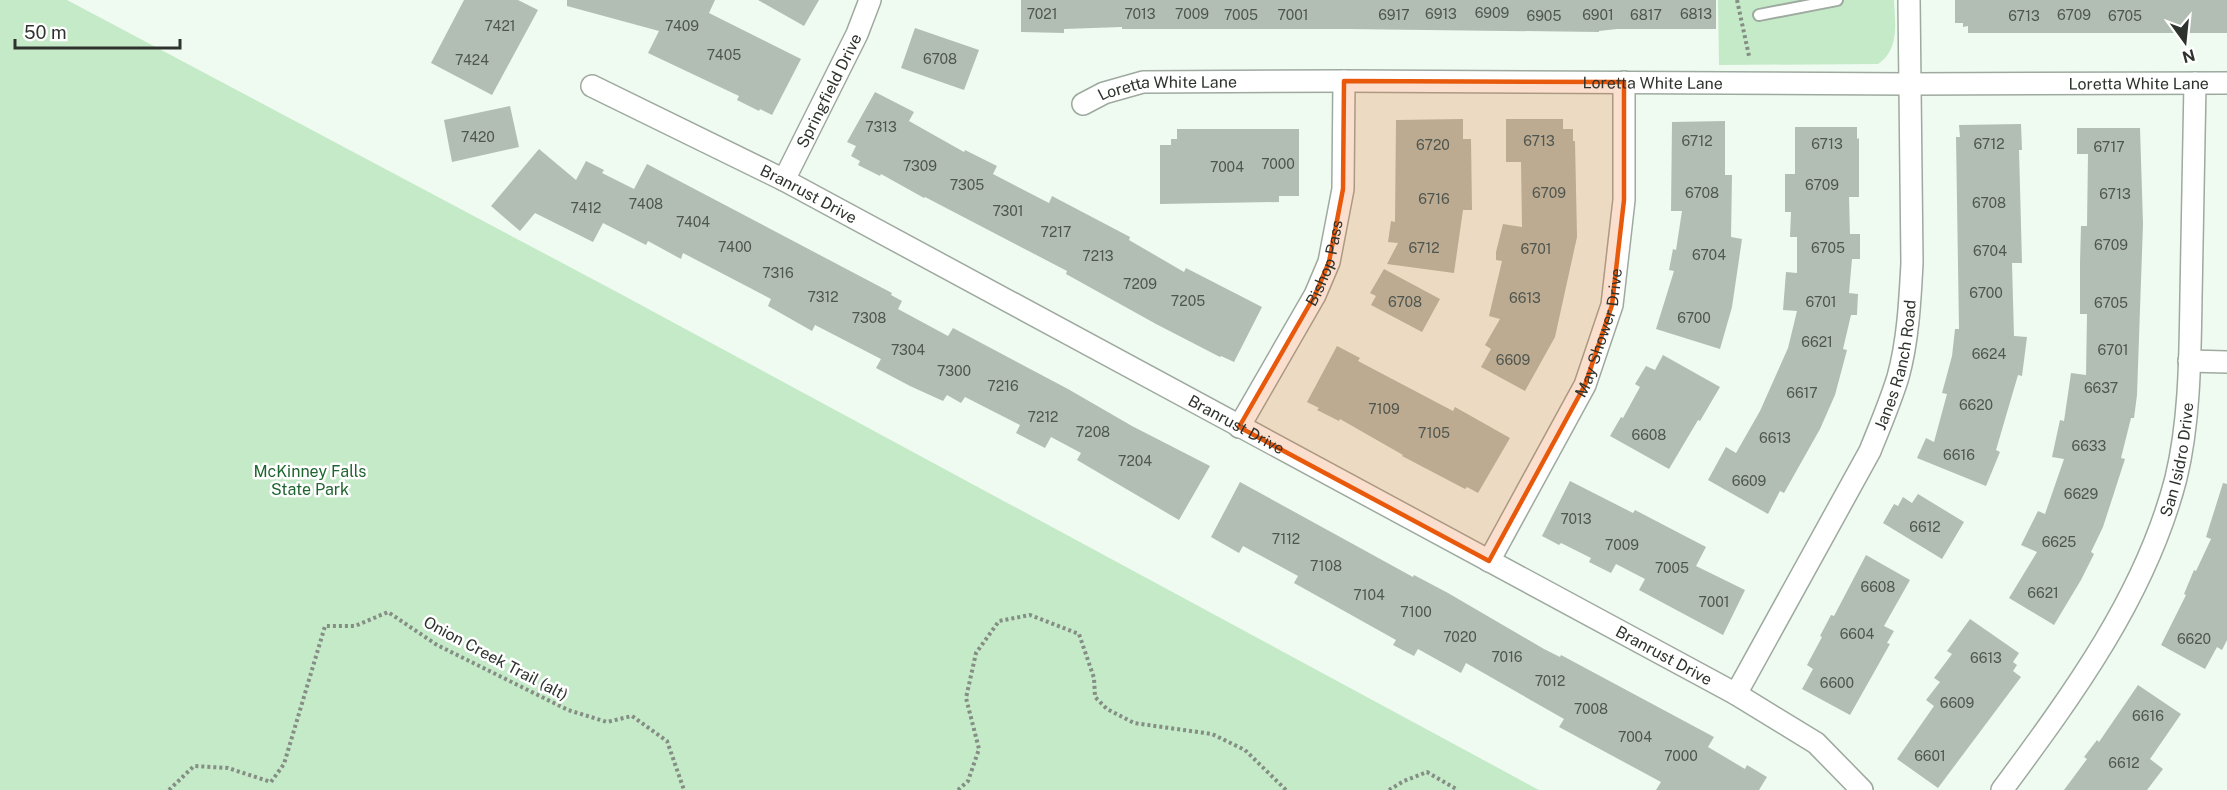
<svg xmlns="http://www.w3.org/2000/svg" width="2227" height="790" font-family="'Public Sans',sans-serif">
  <rect width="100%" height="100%" fill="#effbf0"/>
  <g fill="#c4eac8">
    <polygon points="0,0 67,0 615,291 1539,790 0,790"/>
    <path d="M 1718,0 L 1894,0 C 1895,23 1900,49 1878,64 L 1719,65 Z"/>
  </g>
  <g fill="#b2beb3">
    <polygon points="464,0 518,0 538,10 492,95 431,63"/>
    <polygon points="567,0 715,0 709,13 801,59 772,115 760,109 759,111 737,100 739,96 648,53 659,31 567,6"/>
    <polygon points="758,0 819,0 804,26"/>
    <polygon points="1021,0 1716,0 1716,29 1617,29 1599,31 1599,32 1347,29 1122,29 1122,27 1064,29 1064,33 1021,32"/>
    <polygon points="1955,0 2227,0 2227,33 1968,33 1968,26 1963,27 1963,23 1955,23"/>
    <polygon points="915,28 979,50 964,90 901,68"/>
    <polygon points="875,92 914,112 909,121 964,152 965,150 997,166 993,174 1049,203 1052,196 1130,237 1129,240 1184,272 1186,268 1262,307 1234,362 1221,356 1220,357 1156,324 1066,274 1067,271 925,197 924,198 881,174 880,176 858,165 860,161 851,156 856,146 847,142"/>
    <polygon points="510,106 519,147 452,162 444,120"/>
    <polygon points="1463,119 1463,139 1471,139 1472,210 1463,210 1454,273 1387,264 1398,243 1388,242 1391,221 1395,222 1396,120"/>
    <polygon points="1506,119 1563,119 1563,129 1573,129 1573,141 1575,141 1577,237 1555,337 1525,391 1481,367 1491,349 1485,345 1500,319 1489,316 1502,261 1496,260 1496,252 1503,224 1522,227 1521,162 1506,162"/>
    <polygon points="1725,121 1725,175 1732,175 1731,237 1742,239 1732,307 1720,349 1656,329 1674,271 1669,270 1673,249 1676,250 1682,211 1671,211 1672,122"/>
    <polygon points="2021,124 2022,150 2019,150 2022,263 2012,263 2014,336 2027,337 2022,376 2018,375 1996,450 2000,452 1986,486 1917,458 1926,438 1934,442 1947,394 1942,393 1952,356 1955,329 1959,329 1956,137 1960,137 1959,125"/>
    <polygon points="1795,127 1857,127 1857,139 1859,138 1859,197 1849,197 1850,234 1860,234 1860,259 1852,259 1849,293 1858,294 1857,315 1851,315 1843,349 1847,350 1835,395 1820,429 1784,493 1780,491 1768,514 1708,480 1726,447 1736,453 1760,411 1788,348 1797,311 1783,310 1786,272 1797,273 1797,237 1790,237 1791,212 1785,212 1785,174 1795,174"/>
    <polygon points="2077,128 2140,128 2143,224 2137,395 2134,418 2131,418 2121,458 2125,459 2103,527 2091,552 2094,554 2081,580 2054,625 2009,598 2037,552 2021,545 2038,511 2045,514 2064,459 2052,457 2060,420 2064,421 2071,373 2086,375 2087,314 2080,314 2080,263 2081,226 2087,226 2088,154 2077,154"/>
    <polygon points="1177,129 1299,129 1299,196 1279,196 1279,202 1160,204 1160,145 1171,145 1171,139 1177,139"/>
    <polygon points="539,149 576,180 586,161 604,170 602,173 634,189 647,164 892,293 891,295 902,301 898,309 948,336 953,328 1068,389 1132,426 1210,466 1179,520 1077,460 1081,453 1051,437 1045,448 1016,433 1020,425 965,397 961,403 947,395 943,401 910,386 876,368 881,359 815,325 812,331 768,306 771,299 683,253 681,259 648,241 646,245 603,223 593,242 535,213 520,231 491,206"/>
    <polygon points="1384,269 1440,299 1422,332 1371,305 1376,296 1370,293"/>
    <polygon points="1337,346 1360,358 1358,361 1453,411 1455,407 1510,438 1478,493 1467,487 1465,489 1402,456 1403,455 1340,419 1339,421 1317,410 1319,408 1307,402"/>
    <polygon points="1663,355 1720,387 1700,421 1698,420 1669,469 1610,436 1621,417 1623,418 1640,387 1635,384 1646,366 1655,370"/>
    <polygon points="1570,481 1633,513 1635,510 1706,547 1696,566 1745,590 1723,635 1639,590 1645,579 1616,564 1611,573 1589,562 1591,558 1561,543 1559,545 1542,536"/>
    <polygon points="1240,482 1413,577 1414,575 1448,593 1544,649 1560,657 1561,655 1714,737 1708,747 1745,769 1747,765 1767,777 1759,790 1656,790 1661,782 1559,727 1564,719 1466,663 1461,673 1418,649 1414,656 1393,645 1396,640 1294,583 1298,576 1243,546 1239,553 1211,537"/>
    <polygon points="2223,483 2227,484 2227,640 2222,650 2217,647 2205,669 2161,645 2186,595 2184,594 2194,570 2196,571 2211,539 2206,537"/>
    <polygon points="1918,494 1964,522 1942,559 1883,523 1894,504 1898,506 1903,497 1912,503"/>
    <polygon points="1866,555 1910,580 1884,626 1894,631 1887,643 1890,644 1850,715 1802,689 1813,669 1807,665 1822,637 1820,636 1831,615 1834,616"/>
    <polygon points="1970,619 2019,653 2013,662 2017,665 2013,671 2021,677 1938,788 1897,759 1934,706 1926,700 1940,682 1934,678 1952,654 1947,651"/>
    <polygon points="2138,685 2181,714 2150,759 2163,769 2147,790 2064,790 2087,759 2084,757 2097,740 2099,742"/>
  </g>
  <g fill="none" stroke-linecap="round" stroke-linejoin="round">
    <g stroke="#9ea99f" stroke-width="14">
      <polyline id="service" points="1759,15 1837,0"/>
    </g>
    <g stroke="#9ea99f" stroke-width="24">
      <g id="minor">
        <path id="s1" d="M 592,86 L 784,180 L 1736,694 L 1816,743 L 1862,790"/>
        <path id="s2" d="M 1083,104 L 1104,93 L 1143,82 L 1344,81 L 1909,84 L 2227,83"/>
        <path id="s3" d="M 784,180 L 857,34 L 870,0"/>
        <polyline points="2189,361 2227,362"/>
        <path id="s4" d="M 1239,427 L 1315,295 L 1329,262 L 1343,189 L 1344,81"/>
        <path id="s5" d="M 1489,561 L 1585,385 L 1612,305 L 1624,200 L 1624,82"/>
        <path id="s6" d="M 1736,694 L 1870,451 C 1880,426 1890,403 1898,377 C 1908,341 1910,301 1912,263 L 1909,0"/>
        <path id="s7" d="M 2002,790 C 2073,694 2146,595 2176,478 C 2190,420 2190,356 2191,297 C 2192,226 2194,154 2195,83"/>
      </g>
    </g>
    <g stroke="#858d85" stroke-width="4" stroke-dasharray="3 3" stroke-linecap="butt">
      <polyline points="1737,0 1749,56"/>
      <polyline points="169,790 194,766 228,768 271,782 284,764 325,626 355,626 388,612 437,645 568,710 607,722 632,716 667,741 684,790"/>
      <polyline points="958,790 968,781 979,749 966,698 976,653 999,621 1030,615 1079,634 1094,678 1095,697 1107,709 1134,723 1212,734 1245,750 1286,790"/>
      <polyline points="1389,790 1404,781 1427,772 1458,790"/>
    </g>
    <use href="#service" stroke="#fff" stroke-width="10"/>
    <use href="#minor" stroke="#fff" stroke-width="21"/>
  </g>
  <path fill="#e8590c" fill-opacity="0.2" stroke="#e8590c" stroke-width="4.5" stroke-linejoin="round" d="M 1344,81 L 1624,82 L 1624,200 L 1612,305 L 1585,385 L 1489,561 L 1239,427 L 1315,295 L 1329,262 L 1343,189 Z"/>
  <g text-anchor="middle" stroke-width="5" stroke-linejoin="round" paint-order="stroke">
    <g font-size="14" fill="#4f564f">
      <text x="1492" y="18">6909</text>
      <text x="1042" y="19">7021</text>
      <text x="1140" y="19">7013</text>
      <text x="1192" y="19">7009</text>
      <text x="1441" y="19">6913</text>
      <text x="1696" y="19">6813</text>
      <text x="1241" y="20">7005</text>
      <text x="1293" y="20">7001</text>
      <text x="1394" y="20">6917</text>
      <text x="1598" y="20">6901</text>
      <text x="1646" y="20">6817</text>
      <text x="2074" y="20">6709</text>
      <text x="1544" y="21">6905</text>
      <text x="2024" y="21">6713</text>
      <text x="2125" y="21">6705</text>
      <text x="500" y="31">7421</text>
      <text x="682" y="31">7409</text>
      <text x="724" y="60">7405</text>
      <text x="940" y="64">6708</text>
      <text x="472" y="65">7424</text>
      <text x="881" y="132">7313</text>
      <text x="478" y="142">7420</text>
      <text x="1539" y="146">6713</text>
      <text x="1697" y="146">6712</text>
      <text x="1827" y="149">6713</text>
      <text x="1989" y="149">6712</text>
      <text x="1433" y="150">6720</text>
      <text x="2109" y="152">6717</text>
      <text x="1278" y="169">7000</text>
      <text x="920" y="171">7309</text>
      <text x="1227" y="172">7004</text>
      <text x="967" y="190">7305</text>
      <text x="1822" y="190">6709</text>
      <text x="1549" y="198">6709</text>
      <text x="1702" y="198">6708</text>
      <text x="2115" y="199">6713</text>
      <text x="1434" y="204">6716</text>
      <text x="1989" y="208">6708</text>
      <text x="646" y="209">7408</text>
      <text x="586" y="213">7412</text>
      <text x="1008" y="216">7301</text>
      <text x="693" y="227">7404</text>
      <text x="1056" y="237">7217</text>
      <text x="2111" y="250">6709</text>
      <text x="735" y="252">7400</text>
      <text x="1424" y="253">6712</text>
      <text x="1828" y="253">6705</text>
      <text x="1536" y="254">6701</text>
      <text x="1990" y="256">6704</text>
      <text x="1709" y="260">6704</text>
      <text x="1098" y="261">7213</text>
      <text x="778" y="278">7316</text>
      <text x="1140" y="289">7209</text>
      <text x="1986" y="298">6700</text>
      <text x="823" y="302">7312</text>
      <text x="1525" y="303">6613</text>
      <text x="1188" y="306">7205</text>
      <text x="1405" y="307">6708</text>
      <text x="1821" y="307">6701</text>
      <text x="2111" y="308">6705</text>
      <text x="869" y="323">7308</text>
      <text x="1694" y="323">6700</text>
      <text x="1817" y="347">6621</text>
      <text x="908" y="355">7304</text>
      <text x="2113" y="355">6701</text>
      <text x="1989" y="359">6624</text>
      <text x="1513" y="365">6609</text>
      <text x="954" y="376">7300</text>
      <text x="1003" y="391">7216</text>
      <text x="2101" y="393">6637</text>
      <text x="1802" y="398">6617</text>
      <text x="1976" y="410">6620</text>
      <text x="1384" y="414">7109</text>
      <text x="1043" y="422">7212</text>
      <text x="1093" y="437">7208</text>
      <text x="1434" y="438">7105</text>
      <text x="1649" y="440">6608</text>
      <text x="1775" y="443">6613</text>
      <text x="2089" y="451">6633</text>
      <text x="1959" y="460">6616</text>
      <text x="1135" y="466">7204</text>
      <text x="1749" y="486">6609</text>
      <text x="2081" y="499">6629</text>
      <text x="1576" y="524">7013</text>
      <text x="1925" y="532">6612</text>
      <text x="1286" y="544">7112</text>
      <text x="2059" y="547">6625</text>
      <text x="1622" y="550">7009</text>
      <text x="1326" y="571">7108</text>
      <text x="1672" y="573">7005</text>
      <text x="1878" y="592">6608</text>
      <text x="2043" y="598">6621</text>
      <text x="1369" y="600">7104</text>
      <text x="1714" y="607">7001</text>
      <text x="1416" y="617">7100</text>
      <text x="1857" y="639">6604</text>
      <text x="1460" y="642">7020</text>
      <text x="2194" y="644">6620</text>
      <text x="1507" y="662">7016</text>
      <text x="1986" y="663">6613</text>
      <text x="1550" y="686">7012</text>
      <text x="1837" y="688">6600</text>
      <text x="1957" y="708">6609</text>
      <text x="1591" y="714">7008</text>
      <text x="2148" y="721">6616</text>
      <text x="1635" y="742">7004</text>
      <text x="1681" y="761">7000</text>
      <text x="1930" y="761">6601</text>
      <text x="2124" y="768">6612</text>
    </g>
    <g font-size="16" fill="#2e332e" stroke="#fff">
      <text dy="6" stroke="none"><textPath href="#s2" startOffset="574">Loretta White Lane</textPath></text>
      <text dy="6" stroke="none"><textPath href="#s2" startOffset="1060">Loretta White Lane</textPath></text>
      <text dy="6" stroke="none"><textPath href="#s3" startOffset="100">Springfield Drive</textPath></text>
      <text dy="6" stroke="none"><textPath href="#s2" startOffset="88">Loretta White Lane</textPath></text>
      <text dy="6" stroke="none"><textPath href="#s1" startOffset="242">Branrust Drive</textPath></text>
      <text dy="6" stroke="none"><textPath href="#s4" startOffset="186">Bishop Pass</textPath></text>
      <text dy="6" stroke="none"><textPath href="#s5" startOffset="255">May Shower Drive</textPath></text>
      <text dy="6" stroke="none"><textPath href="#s6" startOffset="368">Janes Ranch Road</textPath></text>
      <text dy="6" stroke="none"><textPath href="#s1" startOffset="728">Branrust Drive</textPath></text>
      <text dy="6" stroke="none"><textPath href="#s7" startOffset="378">San Isidro Drive</textPath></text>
      <text dy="6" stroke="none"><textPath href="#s1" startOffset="1214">Branrust Drive</textPath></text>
      <text transform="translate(496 658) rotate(28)" y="6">Onion Creek Trail (alt)</text>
    </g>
    <g font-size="16" fill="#1f652f" stroke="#fff">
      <text x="310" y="477">McKinney Falls<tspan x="310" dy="18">State Park</tspan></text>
    </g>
  </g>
  <g transform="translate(2185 42) rotate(165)" stroke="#ffffff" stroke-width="4.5" paint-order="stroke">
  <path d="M0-4.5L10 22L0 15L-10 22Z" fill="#2e332e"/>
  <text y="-9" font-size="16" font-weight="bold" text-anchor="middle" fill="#2e332e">N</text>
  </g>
  <path d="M15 39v9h165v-9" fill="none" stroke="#2e332e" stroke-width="3"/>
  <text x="24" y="39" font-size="18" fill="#2e332e" stroke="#ffffff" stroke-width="4.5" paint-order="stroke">50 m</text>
</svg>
